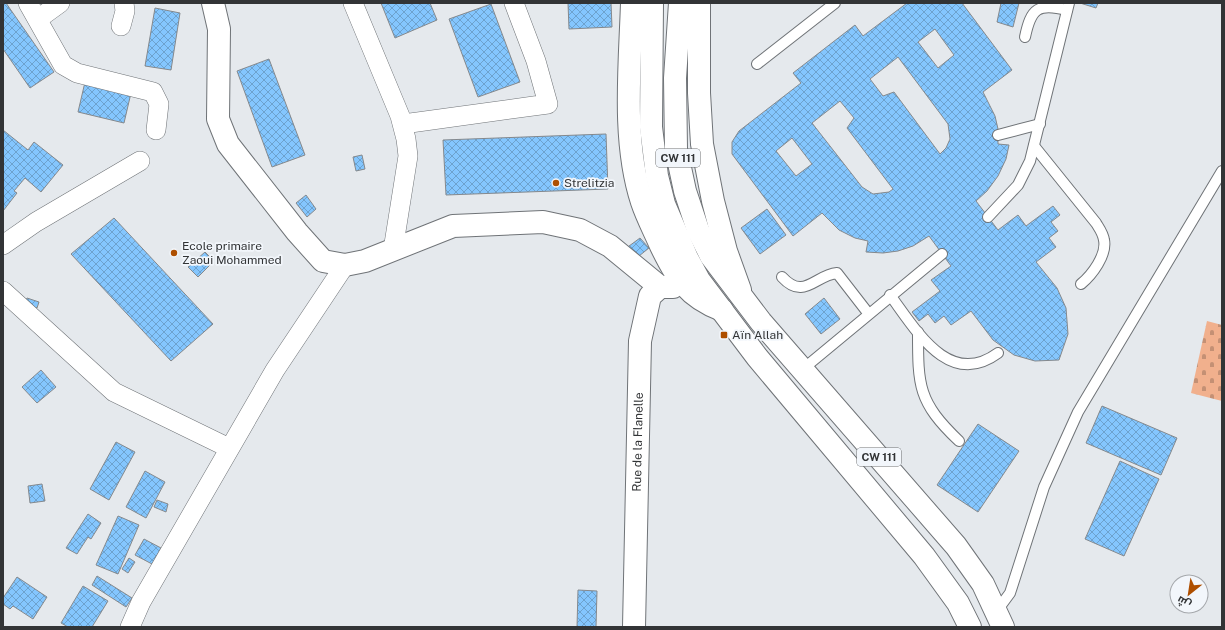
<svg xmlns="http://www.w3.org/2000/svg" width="1225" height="630" font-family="'Public Sans',Cairo,sans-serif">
  <defs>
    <pattern id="cemetery-stones" width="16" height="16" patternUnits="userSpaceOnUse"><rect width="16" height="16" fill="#f1b08d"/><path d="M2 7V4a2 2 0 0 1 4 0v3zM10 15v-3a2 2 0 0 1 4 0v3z" fill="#c49074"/></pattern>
    <pattern id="building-cross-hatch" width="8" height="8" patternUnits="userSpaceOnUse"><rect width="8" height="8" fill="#84c6fe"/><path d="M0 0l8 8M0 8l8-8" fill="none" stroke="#6da2ce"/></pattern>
  </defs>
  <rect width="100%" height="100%" fill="#e5e9ed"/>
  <polygon fill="url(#cemetery-stones)" points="1207,321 1222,325 1222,401 1191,393"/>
  <g fill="url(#building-cross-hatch)" stroke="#85898d" fill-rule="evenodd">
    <polygon points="3,3 6,3 54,72 30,88 3,49"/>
    <polygon points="381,3 430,3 437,20 395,38"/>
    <polygon points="568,3 611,3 612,27 569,29"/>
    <path d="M 907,3 L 962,3 L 1012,70 L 983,92 L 995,116 L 998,129 L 998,144 L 1009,145 L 1006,159 L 998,176 L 987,191 L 976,201 L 998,230 L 1018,215 L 1026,226 L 1053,206 L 1060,215 L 1051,222 L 1058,231 L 1049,238 L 1056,247 L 1036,262 L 1057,288 L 1066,308 L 1068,334 L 1059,360 L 1035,361 L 1014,355 L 993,340 L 971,311 L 951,325 L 944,316 L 935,323 L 928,314 L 919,321 L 912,312 L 940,291 L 931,280 L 951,266 L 929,236 L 913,246 L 898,251 L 883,253 L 866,252 L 868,241 L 855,238 L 839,230 L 822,213 L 793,236 L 732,154 L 732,142 L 739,131 L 801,83 L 793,73 L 855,25 L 863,36 ZM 935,29 L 954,55 L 938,68 L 918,42 ZM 898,57 L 948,124 L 950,139 L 946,148 L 940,154 L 894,92 L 883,96 L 870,79 ZM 840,101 L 854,118 L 847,128 L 893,189 L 889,192 L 873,194 L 862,187 L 812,123 ZM 792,138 L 812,164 L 796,176 L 776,151 Z"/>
    <polygon points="1001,3 1019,3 1013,27 997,22"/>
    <polygon points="1080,3 1098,3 1096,8"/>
    <polygon points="491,4 520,82 478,97 449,19"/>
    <polygon points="155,8 180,13 171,70 145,66"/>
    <polygon points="269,59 305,155 272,167 237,71"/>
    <polygon points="85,82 131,93 124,123 78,112"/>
    <polygon points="3,130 28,150 34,142 63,165 41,192 25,178 14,191 17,193 3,211"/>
    <polygon points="606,134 608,189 446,195 443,140"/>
    <polygon points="362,155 365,169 356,171 353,157"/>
    <polygon points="306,195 316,209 307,217 296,203"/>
    <polygon points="767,209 786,235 760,254 741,228"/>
    <polygon points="114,218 213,324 171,361 71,254"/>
    <polygon points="640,238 649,248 634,260 625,249"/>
    <polygon points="205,252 214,261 198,277 188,267"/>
    <polygon points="27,298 39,302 37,308 24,304"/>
    <polygon points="824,298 840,319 821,334 805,314"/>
    <polygon points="41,370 56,387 37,403 22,387"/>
    <polygon points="1102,406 1177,438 1161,475 1086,443"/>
    <polygon points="978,424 1019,451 978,512 937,485"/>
    <polygon points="116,442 135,452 109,500 90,489"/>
    <polygon points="1120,461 1159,479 1124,556 1085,539"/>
    <polygon points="145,471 165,482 146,518 126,507"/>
    <polygon points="42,484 45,501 30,503 28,486"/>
    <polygon points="157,500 168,504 166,512 154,507"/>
    <polygon points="88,514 101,523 91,539 88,537 77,554 66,548"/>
    <polygon points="118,516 139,525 118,574 96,565"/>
    <polygon points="144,539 161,548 152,564 135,555"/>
    <polygon points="129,558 135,562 128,573 122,569"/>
    <polygon points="97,576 132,598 126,607 92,585"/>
    <polygon points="17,577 47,597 33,619 13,606 10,609 3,604 3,598"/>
    <polygon points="83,586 108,601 92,627 68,627 61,623"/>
    <polygon points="578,590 597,591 596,627 577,627"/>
  </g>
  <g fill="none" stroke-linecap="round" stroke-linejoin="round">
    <g stroke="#6f7377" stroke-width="12">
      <g id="service">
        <path d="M 1025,37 C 1031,8 1038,3 1067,10"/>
        <polyline points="757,64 835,3"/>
        <polyline points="998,135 1040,124"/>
        <path d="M 1034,146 L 1096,223 C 1099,228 1103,233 1104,240 C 1107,255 1092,275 1081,284"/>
        <polyline points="988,217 1018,185 1030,161 1069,3"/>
        <path d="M 782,277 C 804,301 815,275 837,273 L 868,313"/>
        <path d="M 890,295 C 916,330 949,389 998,353"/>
        <path d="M 918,332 C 918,386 918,402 959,441"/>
        <polyline points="803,369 942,254"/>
        <polyline points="996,612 1010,593 1044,487 1078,412 1222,171"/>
      </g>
    </g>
    <g stroke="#6f7377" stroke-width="20">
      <g id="minor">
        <polyline points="28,3 63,65 77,73 153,92 159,104 156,130"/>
        <polyline points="353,3 400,116 406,139 408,156 393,250"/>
        <polyline points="38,19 60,3"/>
        <polyline points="121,26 125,11 124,3"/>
        <polyline points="403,124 548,104 536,61 514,3"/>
        <polyline points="3,245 36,222 140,161"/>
        <polyline points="3,291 114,392 229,448"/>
        <polyline points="130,627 141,602 275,370 345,265"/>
      </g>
    </g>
    <g stroke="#6f7377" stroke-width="24">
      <g id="tertiary">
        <polyline points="213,3 219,29 218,119 228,144 297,232 323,261 345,265 365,261 453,226 543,222 580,230 610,246 660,287"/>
        <path id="s1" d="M 634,627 L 640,341 L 650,296 L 660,287 L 673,287"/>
      </g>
    </g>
    <g stroke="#6f7377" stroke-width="24">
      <g id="primary">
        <path d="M 632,3 C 630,66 622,141 642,202 C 647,217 655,232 661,246 C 677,279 688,297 722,310"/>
        <polyline points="699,3 699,93 702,144 713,201 726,251 740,290"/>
      </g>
    </g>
    <g stroke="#6f7377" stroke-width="24">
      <g id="trunk">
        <polyline points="652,3 651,127 657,176 664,204 687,258 699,280 757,357 924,556 958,603 970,627"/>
        <polyline points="680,3 675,78 676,149 685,191 698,230 711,256 761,322 956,546 983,584 1003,627"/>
      </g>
    </g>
    <use href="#service" stroke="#fff" stroke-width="10"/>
    <use href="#minor" stroke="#fff" stroke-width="19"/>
    <use href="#tertiary" stroke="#fff" stroke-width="22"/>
    <use href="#primary" stroke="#fff" stroke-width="22"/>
    <use href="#trunk" stroke="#fff" stroke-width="22"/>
  </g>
  <g fill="#ae4f00" stroke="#f2f6fb" stroke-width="1.5">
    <circle cx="556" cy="183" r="4"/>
    <circle cx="174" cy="253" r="4"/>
    <rect x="720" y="331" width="8" height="8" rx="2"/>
  </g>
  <g text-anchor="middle" stroke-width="3.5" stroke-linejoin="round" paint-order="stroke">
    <g fill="#f2f6fb" stroke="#6c6e71" stroke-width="1">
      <rect x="656" y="149" width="44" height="18" rx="3"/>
      <rect x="857" y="448" width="44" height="18" rx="3"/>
    </g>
    <g font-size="11" font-weight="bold" fill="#323436">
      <text x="678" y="162">CW 111</text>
      <text x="879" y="461">CW 111</text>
    </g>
    <g font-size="12" fill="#323436" stroke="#f2f6fb" text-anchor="start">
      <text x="564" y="187">Strelitzia</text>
      <text x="182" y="250">Ecole primaire<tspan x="182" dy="14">Zaoui Mohammed</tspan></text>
      <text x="732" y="339">Aïn Allah</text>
    </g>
    <g font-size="12" fill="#323436" stroke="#f2f6fb">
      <text dy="4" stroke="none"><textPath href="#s1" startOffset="185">Rue de la Flanelle</textPath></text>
    </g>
  </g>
  <rect width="1225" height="630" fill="none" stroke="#323436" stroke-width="8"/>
  <g transform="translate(1189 594) rotate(210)"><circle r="19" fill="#f2f6fb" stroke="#a5a8ac"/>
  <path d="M0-3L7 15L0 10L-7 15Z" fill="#ae4f00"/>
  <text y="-6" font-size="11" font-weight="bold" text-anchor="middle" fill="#323436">ش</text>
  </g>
</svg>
